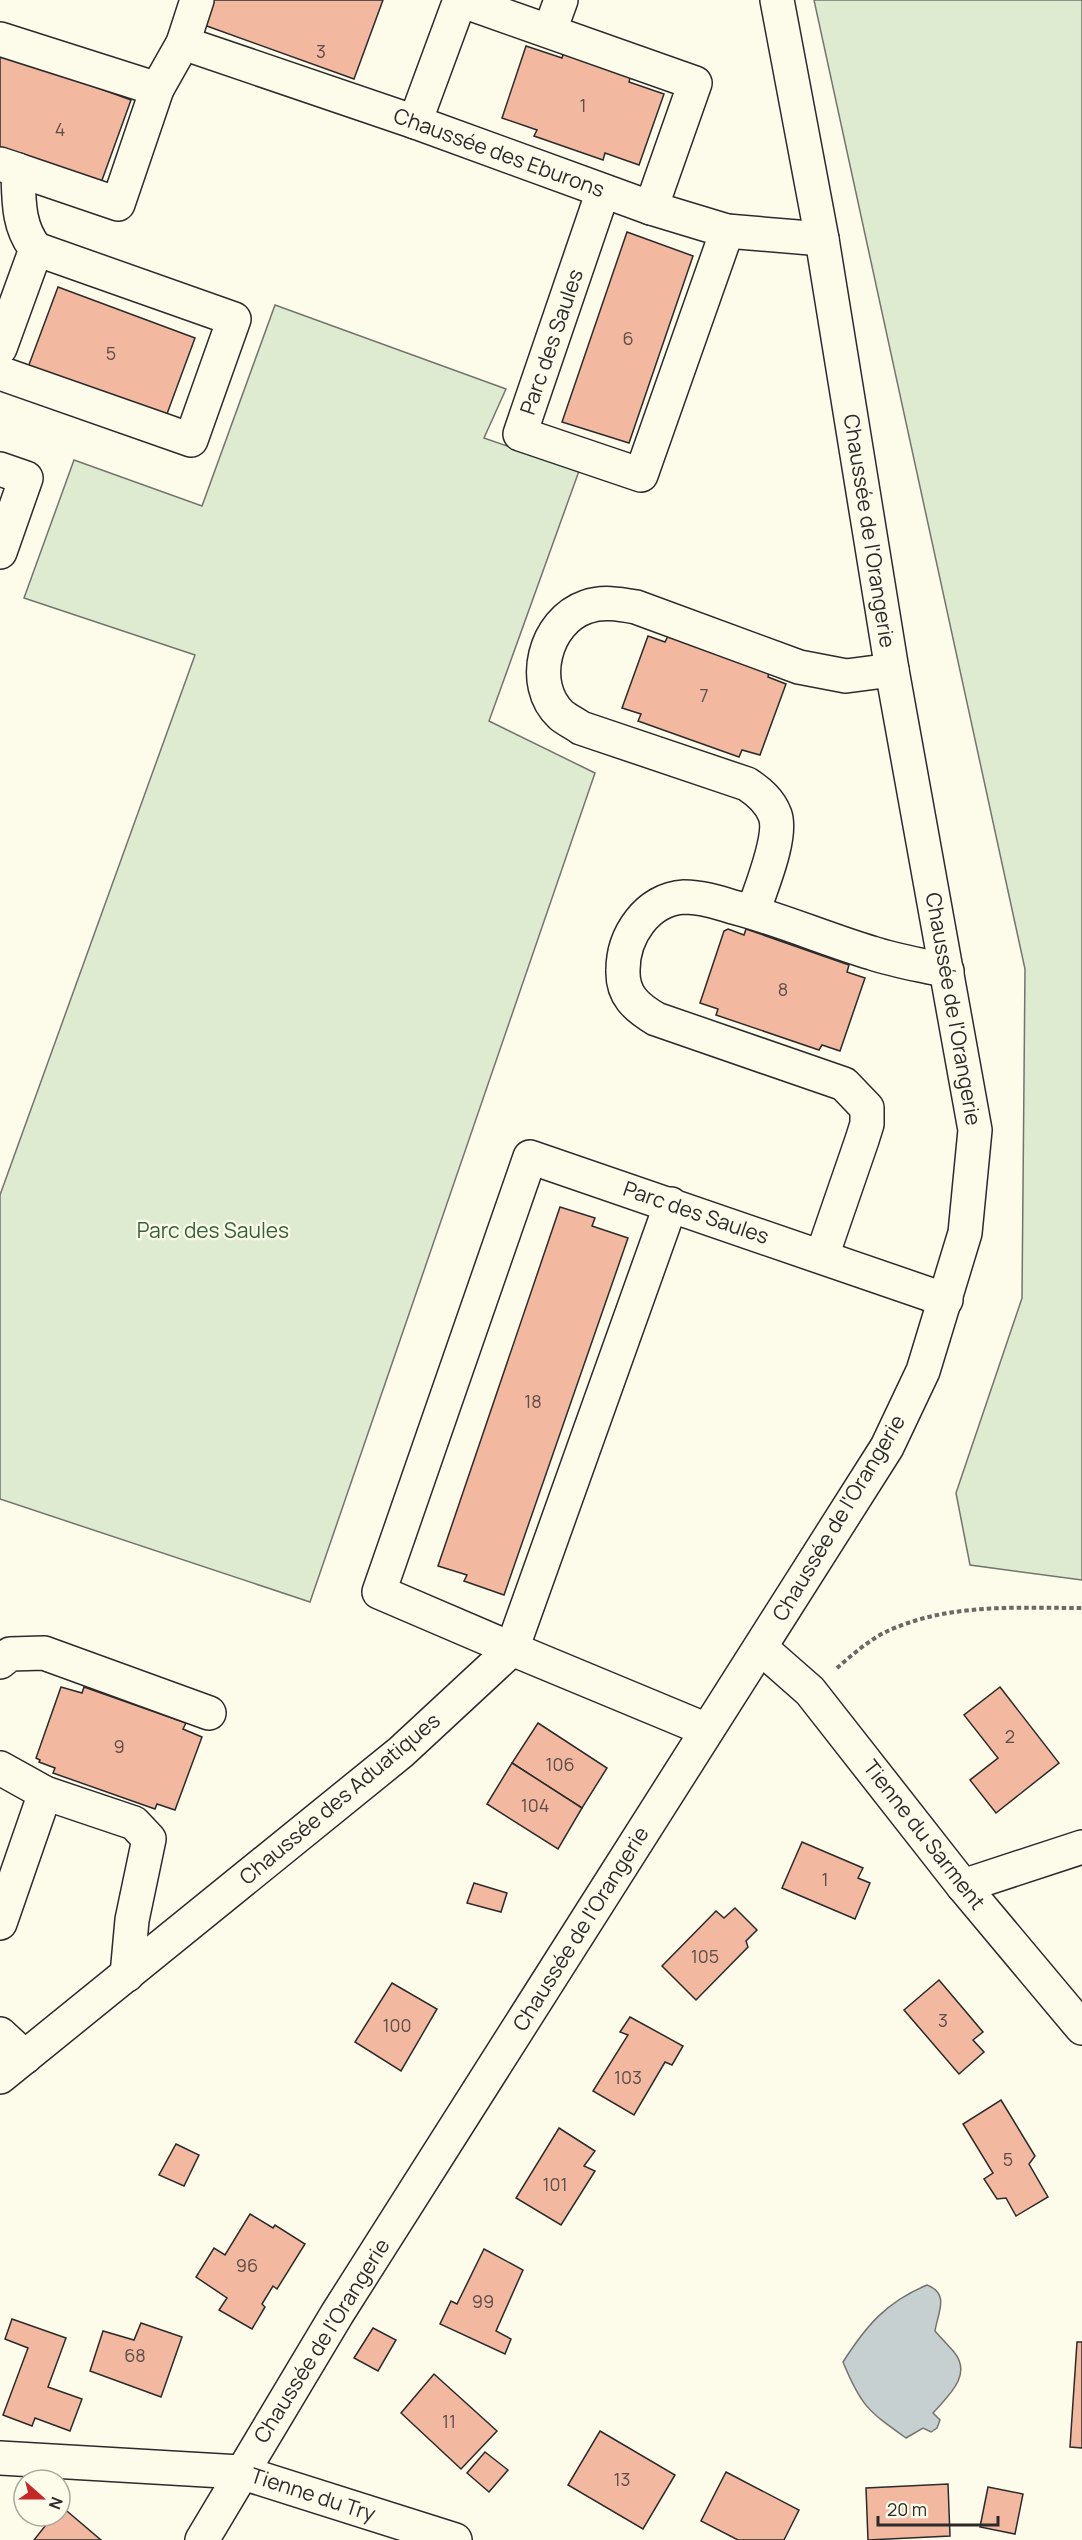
<svg xmlns="http://www.w3.org/2000/svg" width="1082" height="2540" font-family="Manrope,sans-serif">
  <rect width="100%" height="100%" fill="#fdfbea"/>
  <g fill="#deebd1" stroke="#74746e" stroke-width="1.5">
    <polygon points="814,0 1082,0 1082,1580 970,1565 956,1493 1022,1298 1025,969"/>
    <polygon points="275,305 506,389 484,438 579,471 489,721 595,773 310,1602 0,1499 0,1195 195,655 24,598 74,460 202,506"/>
  </g>
  <path fill="#c7d0d0" stroke="#74746e" stroke-width="1.5" d="M 927,2285 C 950,2294 938,2312 935,2331 C 941,2338 948,2345 954,2352 C 973,2375 948,2396 933,2413 L 940,2420 L 937,2428 L 931,2432 L 923,2428 L 906,2438 C 868,2411 861,2406 843,2362 C 866,2326 886,2302 927,2285 Z"/>
  <g fill="#f2b8a0" stroke="#2b2b2b" stroke-width="1.5">
    <polygon points="213,0 383,0 354,79 204,25"/>
    <polygon points="526,46 562,58 564,52 631,74 629,82 664,94 639,165 605,153 603,160 534,136 537,130 502,118"/>
    <polygon points="0,52 131,100 97,194 0,159"/>
    <polygon points="627,232 693,256 629,443 562,422"/>
    <polygon points="58,287 195,338 164,422 27,370"/>
    <polygon points="648,636 665,642 668,636 769,672 768,677 786,684 760,755 742,750 739,757 638,721 641,714 622,708"/>
    <polygon points="728,929 744,935 746,929 849,965 847,972 865,978 840,1051 822,1045 819,1050 716,1015 718,1009 700,1003 724,931"/>
    <polygon points="560,1207 595,1218 592,1226 628,1238 504,1595 464,1581 467,1575 438,1566"/>
    <polygon points="61,1687 82,1693 84,1687 186,1723 183,1729 202,1737 175,1810 157,1804 155,1809 53,1773 55,1768 39,1762 40,1760 36,1758"/>
    <polygon points="1000,1687 1059,1763 996,1813 970,1780 998,1758 964,1715"/>
    <polygon points="538,1723 607,1768 582,1808 512,1763"/>
    <polygon points="512,1763 582,1808 558,1849 487,1804"/>
    <polygon points="802,1842 863,1868 858,1878 870,1883 855,1919 782,1888"/>
    <polygon points="474,1883 507,1893 501,1912 467,1903"/>
    <polygon points="735,1908 757,1930 746,1941 748,1947 696,2000 662,1966 716,1911 724,1918"/>
    <polygon points="939,1980 983,2032 973,2040 984,2052 959,2074 904,2010"/>
    <polygon points="392,1983 437,2009 401,2071 355,2042"/>
    <polygon points="630,2017 683,2046 672,2065 665,2062 634,2115 593,2091 628,2035 620,2032"/>
    <polygon points="1001,2100 1035,2156 1029,2164 1048,2197 1016,2216 1006,2198 997,2199 984,2179 993,2173 963,2124"/>
    <polygon points="559,2128 595,2151 584,2166 595,2171 561,2225 516,2198"/>
    <polygon points="176,2144 199,2155 184,2186 159,2175"/>
    <polygon points="250,2214 273,2228 275,2225 305,2244 277,2289 273,2286 262,2304 265,2307 252,2329 219,2310 227,2298 196,2277 214,2248 225,2255"/>
    <polygon points="484,2249 523,2270 496,2331 511,2339 505,2354 440,2324 451,2301 457,2304"/>
    <polygon points="12,2319 66,2338 48,2387 82,2399 70,2431 35,2418 32,2426 3,2415 28,2348 5,2339"/>
    <polygon points="141,2323 182,2337 161,2397 90,2371 103,2331 134,2340"/>
    <polygon points="373,2328 396,2340 378,2371 354,2358"/>
    <polygon points="1077,2342 1082,2342 1082,2448 1070,2447"/>
    <polygon points="434,2374 497,2431 461,2469 401,2413"/>
    <polygon points="600,2431 675,2475 643,2529 568,2485"/>
    <polygon points="485,2452 508,2470 489,2492 467,2473"/>
    <polygon points="726,2472 799,2510 784,2540 738,2540 701,2521"/>
    <polygon points="948,2484 950,2536 868,2540 866,2488"/>
    <polygon points="988,2487 1023,2494 1015,2534 980,2527"/>
    <polygon points="61,2506 101,2540 34,2540 53,2516 60,2516"/>
  </g>
  <g fill="none" stroke-linecap="round" stroke-linejoin="round">
    <g stroke="#2b2b2b" stroke-width="36">
      <g id="minor">
        <polyline points="460,0 695,83 651,208"/>
        <polyline points="550,30 561,0"/>
        <polyline points="0,39 157,89"/>
        <polyline points="183,43 415,122 651,208 727,231 822,239"/>
        <polyline points="415,122 460,0"/>
        <path d="M 0,164 L 18,170 C 19,198 17,226 36,249 L 0,348"/>
        <polyline points="18,170 118,204 157,89 183,43 197,0"/>
        <polyline points="603,191 520,434 641,475 727,231"/>
        <polyline points="0,373 191,440 234,319 36,249"/>
        <polyline points="0,469 26,478 0,552"/>
        <path d="M 753,912 C 760,890 783,837 775,815 C 770,801 759,792 747,784 L 581,728 C 574,723 567,720 561,715 C 528,684 545,621 586,607 C 602,601 619,604 636,607 L 799,667 L 846,676 L 892,670"/>
        <polyline points="671,1204 512,1649 379,1592 530,1157 946,1300"/>
        <path d="M 822,1256 L 862,1140 L 867,1124 L 867,1108 L 844,1084 L 656,1019 C 636,1007 622,995 623,970 C 623,936 647,899 684,897 C 701,897 717,902 733,907 C 780,919 825,939 872,953 C 896,961 922,965 947,971"/>
        <polyline points="761,1648 810,1691 963,1886 1082,2028"/>
        <polyline points="0,1662 10,1654 44,1653 209,1713"/>
        <polyline points="0,1768 45,1793 134,1823 149,1839 132,1920 127,1975"/>
        <polyline points="963,1886 1082,1847"/>
        <polyline points="0,1923 45,1793"/>
        <polyline points="0,2034 25,2057"/>
        <polyline points="0,2077 401,1752 512,1649 707,1730"/>
        <polyline points="0,2458 240,2472 455,2540"/>
        <polyline points="202,2540 337,2314 887,1447 923,1371 965,1233 975,1130 892,670 822,239 777,0"/>
      </g>
    </g>
    <path stroke="#6a6964" stroke-width="4" stroke-dasharray="4.5 3" stroke-linecap="butt" d="M 837,1668 C 852,1655 871,1638 890,1630 C 951,1603 1017,1608 1082,1608"/>
    <use href="#minor" stroke="#fdfbea" stroke-width="33"/>
  </g>
  <g text-anchor="middle" stroke-width="4.5" stroke-linejoin="round" paint-order="stroke">
    <g font-size="18" fill="#5d4e48">
      <text x="321" y="58">3</text>
      <text x="583" y="112">1</text>
      <text x="60" y="136">4</text>
      <text x="628" y="345">6</text>
      <text x="111" y="360">5</text>
      <text x="704" y="702">7</text>
      <text x="783" y="996">8</text>
      <text x="533" y="1408">18</text>
      <text x="1010" y="1743">2</text>
      <text x="119" y="1753">9</text>
      <text x="560" y="1771">106</text>
      <text x="535" y="1812">104</text>
      <text x="825" y="1886">1</text>
      <text x="705" y="1963">105</text>
      <text x="943" y="2027">3</text>
      <text x="397" y="2032">100</text>
      <text x="628" y="2084">103</text>
      <text x="1008" y="2166">5</text>
      <text x="555" y="2191">101</text>
      <text x="247" y="2272">96</text>
      <text x="483" y="2308">99</text>
      <text x="135" y="2362">68</text>
      <text x="449" y="2428">11</text>
      <text x="622" y="2486">13</text>
    </g>
    <g font-size="21" fill="#2b2b2b" stroke="#fdfbea">
      <text transform="translate(499 153) rotate(20)" y="7">Chaussée des Eburons</text>
      <text transform="translate(552 342) rotate(-71)" y="7">Parc des Saules</text>
      <text transform="translate(869 531) rotate(81)" y="7">Chaussée de l'Orangerie</text>
      <text transform="translate(953 1009) rotate(80)" y="7">Chaussée de l'Orangerie</text>
      <text transform="translate(696 1213) rotate(19)" y="7">Parc des Saules</text>
      <text transform="translate(839 1518) rotate(-59)" y="7">Chaussée de l'Orangerie</text>
      <text transform="translate(340 1799) rotate(-40)" y="7">Chaussée des Aduatiques</text>
      <text transform="translate(924 1835) rotate(52)" y="7">Tienne du Sarment</text>
      <text transform="translate(581 1929) rotate(-58)" y="7">Chaussée de l'Orangerie</text>
      <text transform="translate(322 2341) rotate(-58)" y="7">Chaussée de l'Orangerie</text>
      <text transform="translate(313 2495) rotate(18)" y="7">Tienne du Try</text>
    </g>
    <g font-size="21" fill="#34623c" stroke="#fdfbea">
      <text x="213" y="1238">Parc des Saules</text>
    </g>
  </g>
  <g transform="translate(42 2498) rotate(111)"><circle r="28" fill="#fdfbea" stroke="#a9a89e" stroke-width="1.5"/>
  <path d="M0-4.5L10 22L0 15L-10 22Z" fill="#c62828"/>
  <text y="-9" font-size="16" font-weight="bold" text-anchor="middle" fill="#2b2b2b">N</text>
  </g>
  <path d="M878 2516v9h120v-9" fill="none" stroke="#2b2b2b" stroke-width="3"/>
  <text x="887" y="2516" font-size="18" fill="#2b2b2b" stroke="#fdfbea" stroke-width="4.5" paint-order="stroke">20 m</text>
</svg>
